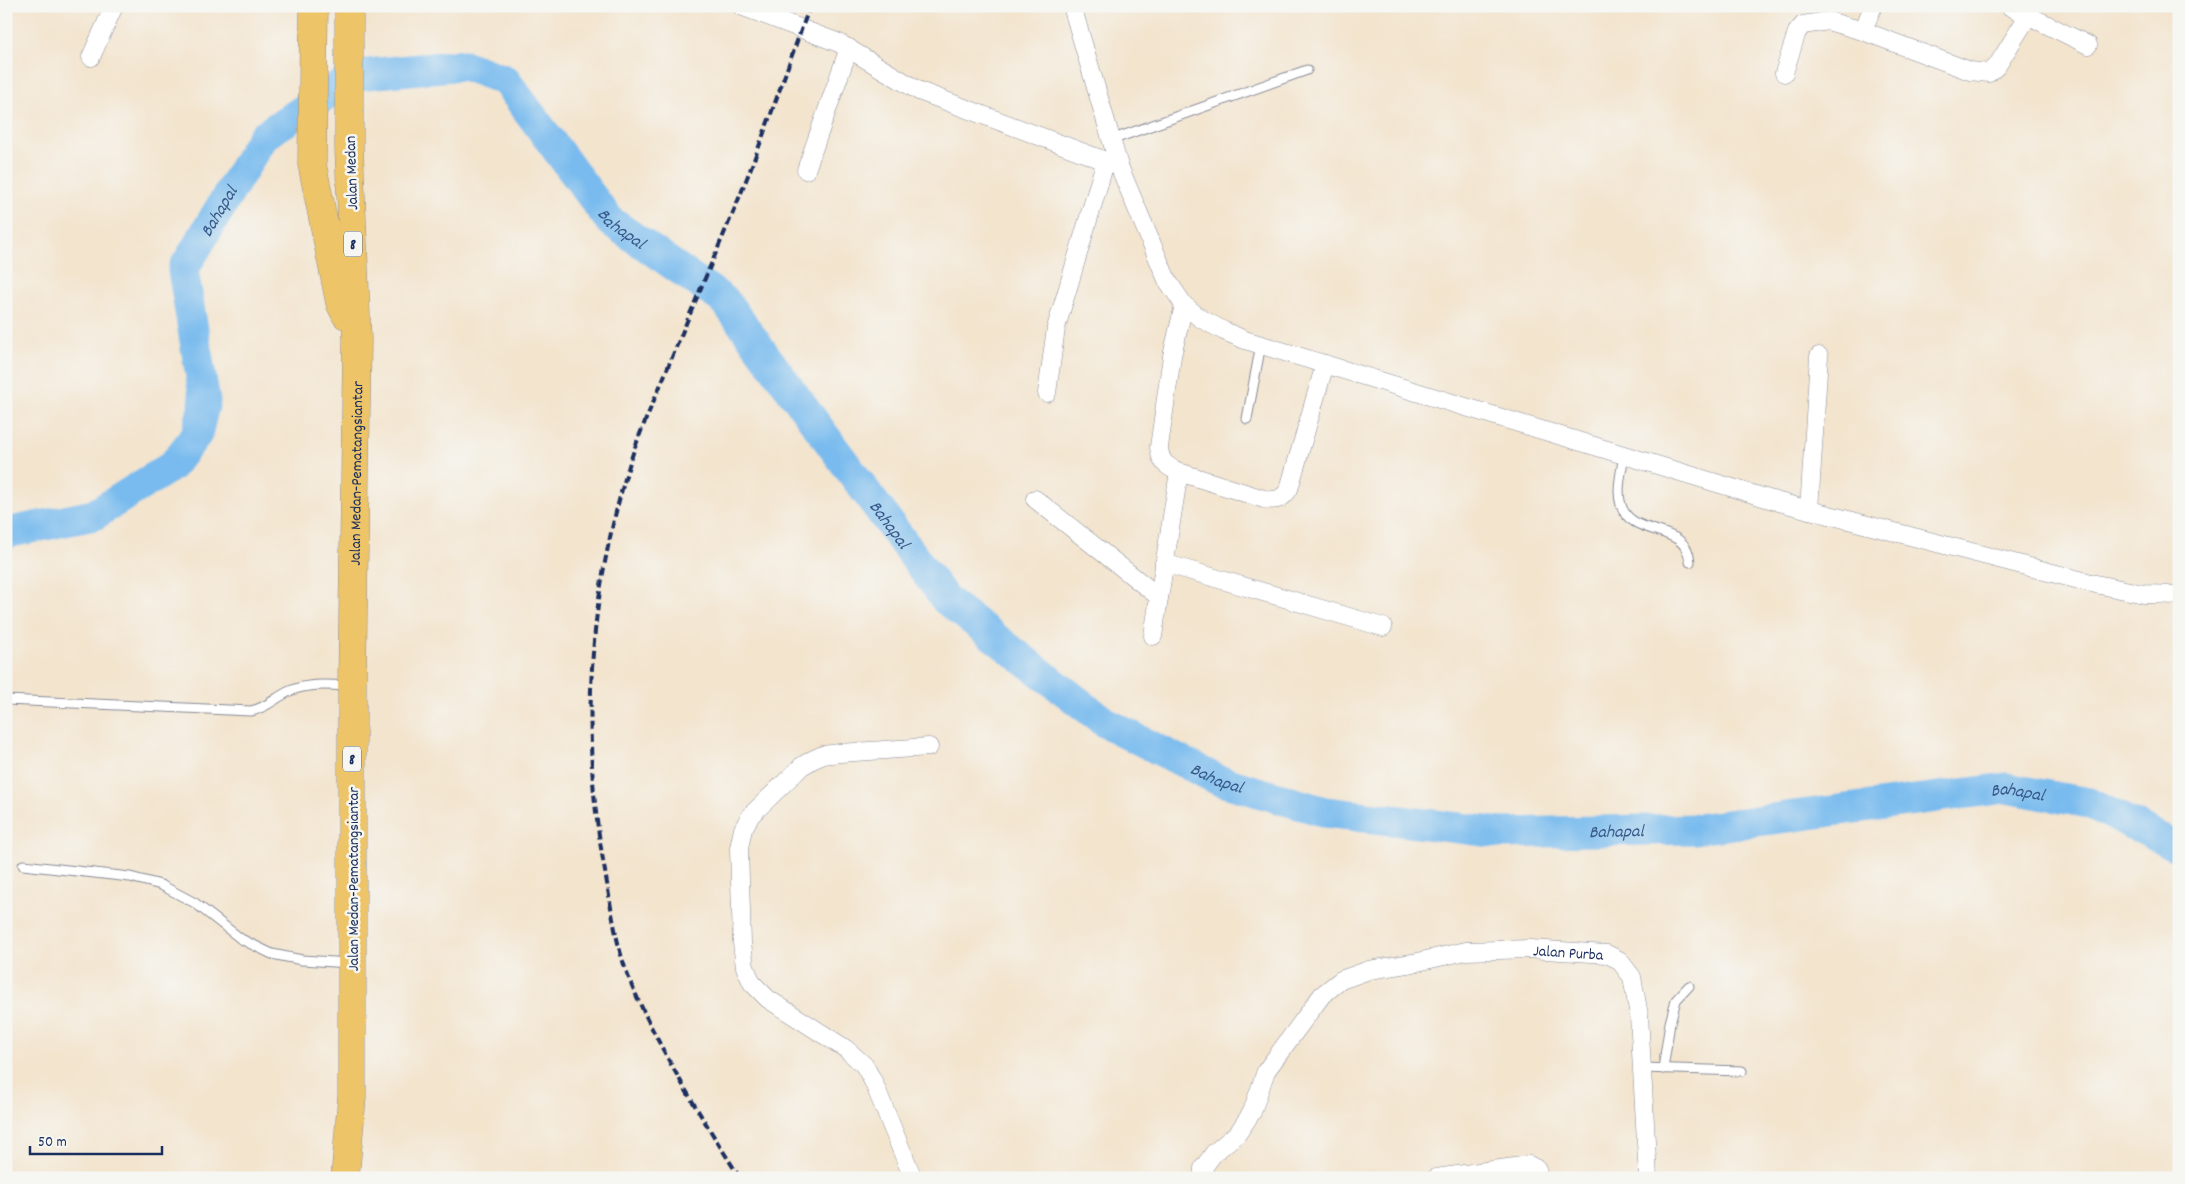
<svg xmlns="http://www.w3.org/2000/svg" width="2185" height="1184" font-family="Dekko,sans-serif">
  <rect width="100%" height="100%" fill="#f6f6f2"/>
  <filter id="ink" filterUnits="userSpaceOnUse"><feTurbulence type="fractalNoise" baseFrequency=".02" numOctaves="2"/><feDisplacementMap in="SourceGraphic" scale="10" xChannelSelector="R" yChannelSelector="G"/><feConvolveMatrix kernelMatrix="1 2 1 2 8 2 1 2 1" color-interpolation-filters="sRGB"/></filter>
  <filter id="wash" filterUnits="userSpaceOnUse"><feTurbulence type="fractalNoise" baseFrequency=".0096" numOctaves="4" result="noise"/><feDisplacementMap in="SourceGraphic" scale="20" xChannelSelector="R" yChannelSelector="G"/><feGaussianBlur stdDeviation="1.12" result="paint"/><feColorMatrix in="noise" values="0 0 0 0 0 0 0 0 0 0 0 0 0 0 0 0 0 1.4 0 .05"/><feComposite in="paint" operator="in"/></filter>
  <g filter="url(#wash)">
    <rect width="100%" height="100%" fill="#f3e4ce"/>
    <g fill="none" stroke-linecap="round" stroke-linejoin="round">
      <path stroke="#79bbee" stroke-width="31" id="s1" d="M 6,533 L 94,515 L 172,466 L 197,434 L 205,401 L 183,270 L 263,136 L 357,75 L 463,65 L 505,80 L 610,221 L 725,301 L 946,600 L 1106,723 L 1218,780 L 1325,812 L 1501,833 L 1696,829 L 2006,788 L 2089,803 L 2179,847"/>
    </g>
  </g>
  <g filter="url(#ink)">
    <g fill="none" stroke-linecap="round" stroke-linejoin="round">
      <g stroke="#878a96" stroke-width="11">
        <g id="lane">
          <polyline points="1111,140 1307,70"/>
          <polyline points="1247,419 1261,344"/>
          <path d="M 1624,454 C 1622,470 1616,490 1621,505 C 1631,539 1687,521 1690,562"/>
          <path d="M 6,700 L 251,711 C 267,708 276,697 290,691 C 308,683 330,685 349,686"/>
          <polyline points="23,865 130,877 161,885 195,903 241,939 272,954 302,960 350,963"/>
          <polyline points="1642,1068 1742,1071"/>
          <polyline points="1663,1069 1670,1023 1676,1000 1689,986"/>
        </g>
      </g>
      <g stroke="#878a96" stroke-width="19">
        <g id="street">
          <polyline points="741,6 839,43 919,91 1119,166"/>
          <polyline points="1072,6 1119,166 1167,280 1184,305 1200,318 1224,331 1245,340 1779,502 2091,583 2144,594 2179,595"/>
          <polyline points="2009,6 2088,45"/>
          <polyline points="1863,31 1873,6"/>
          <polyline points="91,57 114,6"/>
          <polyline points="1784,73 1797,32 1803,25 1828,21 1863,31 1970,71 1989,73 1997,66 2028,16"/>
          <polyline points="806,170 849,48"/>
          <polyline points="1047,393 1056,328 1105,163"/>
          <path d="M 1179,472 C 1166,466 1160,462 1159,447 L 1172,356 L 1184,305"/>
          <polyline points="1035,499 1159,597"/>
          <polyline points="1809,510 1819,356"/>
          <polyline points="1164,563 1383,627"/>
          <path d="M 1153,636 L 1179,472 L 1264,499 C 1276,501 1282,500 1289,489 L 1325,364"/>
          <polyline points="913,1178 873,1081 864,1065 846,1049 768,999 752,983 745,967 742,943 739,848 743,829 751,815 802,766 812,760 823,755 840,753 929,747"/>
          <path id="s2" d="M 1203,1178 L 1203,1168 L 1214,1153 L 1238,1133 L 1252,1112 L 1266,1071 L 1322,995 L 1341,980 L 1369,970 L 1413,963 L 1466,951 L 1530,949 L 1607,954 L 1619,960 L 1632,977 L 1639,1015 L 1648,1178"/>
          <polyline points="1436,1178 1529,1165 1537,1169 1539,1178"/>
        </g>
      </g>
      <g stroke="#878a96" stroke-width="29">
        <g id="highway">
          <polyline points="314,6 312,164 340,303 346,315"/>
          <path id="s3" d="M 345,1178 L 352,1097 L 352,686 L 357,339 L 349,148 L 349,6"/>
        </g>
      </g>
      <use href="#lane" stroke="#fff" stroke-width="9"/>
      <use href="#street" stroke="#fff" stroke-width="18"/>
      <use href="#highway" stroke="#eec469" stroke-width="28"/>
      <path stroke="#1b2f5e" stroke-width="4" stroke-dasharray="8 4" stroke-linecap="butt" d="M 740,1178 C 699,1113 657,1047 628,976 C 614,939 610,898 603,860 C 579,724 590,584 633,453 C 641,430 651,407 661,384 C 683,330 706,276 729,222 C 759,152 783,78 810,6"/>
    </g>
  </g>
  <g text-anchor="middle" stroke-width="5" stroke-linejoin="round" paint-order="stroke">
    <g fill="#f6f6f2" stroke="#5d6b8a" stroke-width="1">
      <rect x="344" y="231.5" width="18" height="25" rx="4"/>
      <rect x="343" y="746.5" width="18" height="25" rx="4"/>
    </g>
    <g font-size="15" font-weight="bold" fill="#1b2f5e">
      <text x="353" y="249">8</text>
      <text x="352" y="764">8</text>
    </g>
    <g font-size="16" fill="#1b2f5e" stroke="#f6f6f2">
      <text transform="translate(350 173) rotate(-92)" y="6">Jalan Medan</text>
      <text dy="6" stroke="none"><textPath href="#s3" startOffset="705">Jalan Medan-Pematangsiantar</textPath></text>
      <text transform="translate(352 879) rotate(-90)" y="6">Jalan Medan-Pematangsiantar</text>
      <text dy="6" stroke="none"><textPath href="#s2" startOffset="478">Jalan Purba</textPath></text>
    </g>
    <g font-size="18" font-style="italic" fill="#375989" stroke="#f6f6f2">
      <text dy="6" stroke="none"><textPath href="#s1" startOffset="458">Bahapal</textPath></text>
      <text dy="6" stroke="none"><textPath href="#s1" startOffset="998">Bahapal</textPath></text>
      <text dy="6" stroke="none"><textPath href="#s1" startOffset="1402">Bahapal</textPath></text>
      <text dy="6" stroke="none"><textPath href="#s1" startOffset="1822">Bahapal</textPath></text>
      <text dy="6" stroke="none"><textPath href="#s1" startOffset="2632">Bahapal</textPath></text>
      <text dy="6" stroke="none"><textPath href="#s1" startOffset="2228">Bahapal</textPath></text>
    </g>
  </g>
  <rect width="2185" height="1184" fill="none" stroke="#f6f6f2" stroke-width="25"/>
  <path d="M30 1146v8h132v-8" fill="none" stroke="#1b2f5e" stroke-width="2.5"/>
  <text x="38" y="1146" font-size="15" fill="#1b2f5e" stroke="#f6f6f2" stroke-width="4" paint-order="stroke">50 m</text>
</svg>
